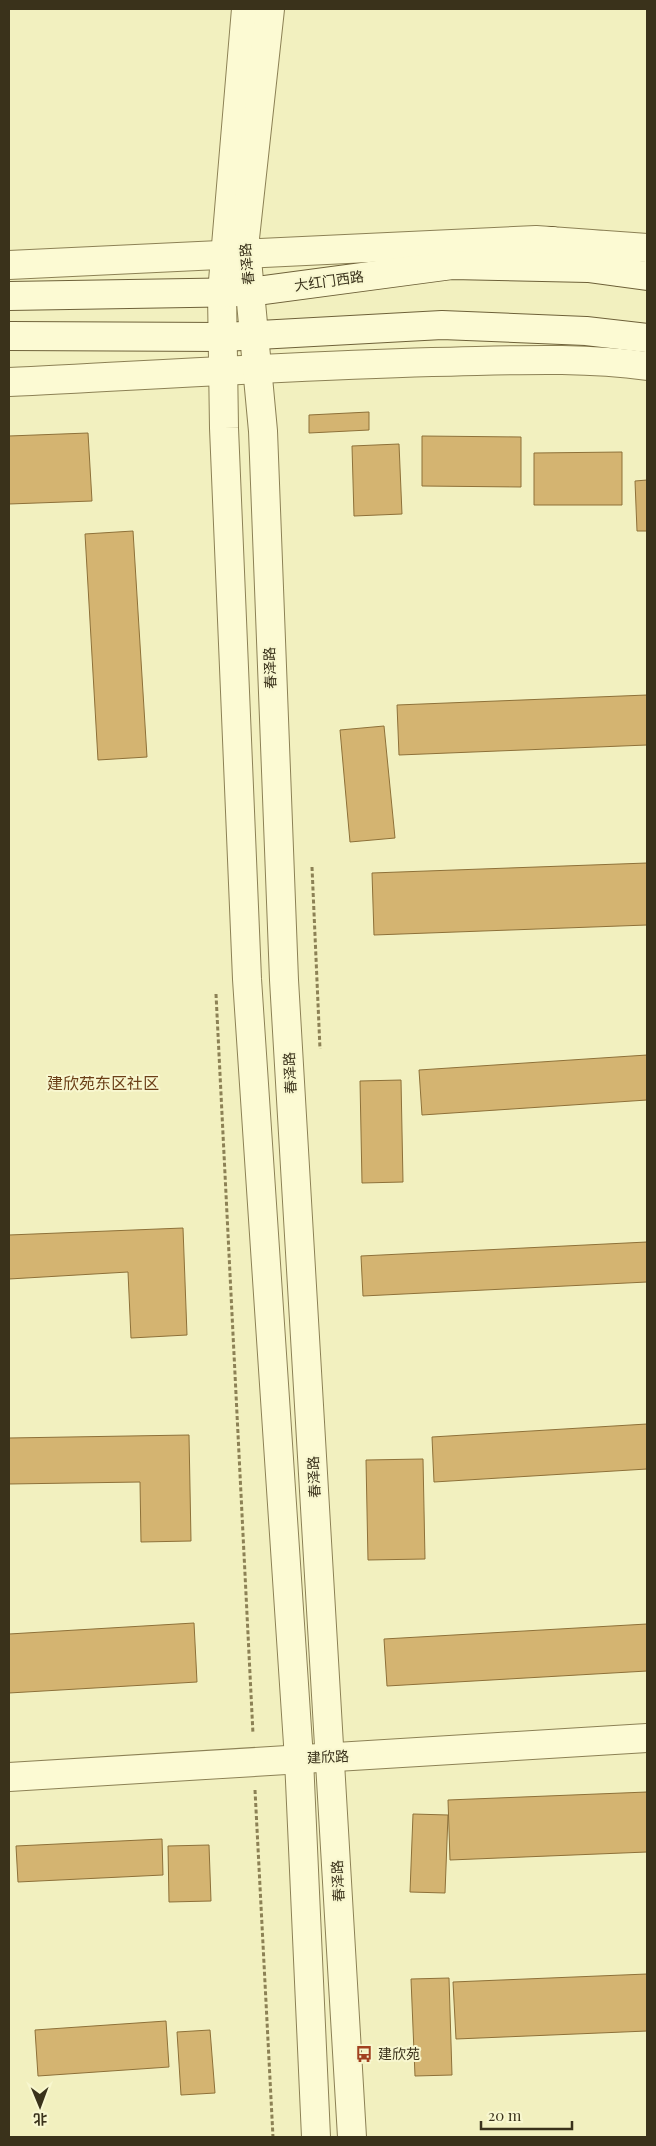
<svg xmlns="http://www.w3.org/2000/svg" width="656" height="2146" font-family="'Playfair Display','Noto Sans SC',serif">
  <rect width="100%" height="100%" fill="#f2f0bf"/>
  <g fill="#d4b471" stroke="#8e7139">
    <polygon points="369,412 369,430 309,433 309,415"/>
    <polygon points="88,433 92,501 9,504 9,436"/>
    <polygon points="422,436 521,437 521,487 422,486"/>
    <polygon points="399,444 402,514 354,516 352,446"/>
    <polygon points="622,452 622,505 534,505 534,453"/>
    <polygon points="647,480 647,531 637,531 635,481"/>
    <polygon points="133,531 147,757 98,760 85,534"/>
    <polygon points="647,695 647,745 399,755 397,705"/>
    <polygon points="384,726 395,838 350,842 340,730"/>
    <polygon points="647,863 647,925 374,935 372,873"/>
    <polygon points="647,1055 647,1100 422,1115 419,1070"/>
    <polygon points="401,1080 403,1182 362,1183 360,1081"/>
    <polygon points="183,1228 187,1335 131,1338 128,1272 9,1279 9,1235"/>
    <polygon points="647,1242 647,1282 363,1296 361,1256"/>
    <polygon points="647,1424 647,1469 434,1482 432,1437"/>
    <polygon points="189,1435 191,1541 141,1542 140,1482 9,1484 9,1438"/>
    <polygon points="423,1459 425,1559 368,1560 366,1460"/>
    <polygon points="194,1623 197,1682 9,1693 9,1634"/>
    <polygon points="647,1624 647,1671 387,1686 384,1639"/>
    <polygon points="647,1792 647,1852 450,1860 448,1800"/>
    <polygon points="413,1814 448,1815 445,1893 410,1892"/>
    <polygon points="162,1839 163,1875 18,1882 16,1846"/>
    <polygon points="209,1845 211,1901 169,1902 168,1846"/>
    <polygon points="647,1974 647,2031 456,2039 453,1982"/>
    <polygon points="449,1978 452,2075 415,2076 411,1979"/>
    <polygon points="166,2021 169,2067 38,2076 35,2030"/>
    <polygon points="210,2030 215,2093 181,2095 177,2032"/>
  </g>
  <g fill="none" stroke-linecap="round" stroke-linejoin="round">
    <g stroke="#8c8155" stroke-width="30">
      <g id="minor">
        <polyline points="9,265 536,240 647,248"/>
        <path d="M 9,382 C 150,375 291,366 432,362 C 503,361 576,356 647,366"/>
        <polyline points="9,1777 647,1738"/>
      </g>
    </g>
    <g stroke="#8c8155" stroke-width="30">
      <g id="tertiary">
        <polyline points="246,9 222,293 224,428 247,979 299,1759 316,2137"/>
        <polyline points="270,9 245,238 263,431 284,980 352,2137"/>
      </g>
    </g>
    <g stroke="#6e6139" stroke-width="30">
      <g id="secondary">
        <polyline points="598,245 620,272"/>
        <polyline points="525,266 552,241"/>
        <polyline points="9,296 249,292 452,265 588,268 647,276"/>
        <polyline points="9,336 224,337 442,325 586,331 647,338"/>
      </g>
    </g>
    <g stroke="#8c8155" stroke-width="3" stroke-dasharray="4 2.5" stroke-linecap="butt">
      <polyline points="312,867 320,1049"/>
      <polyline points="216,994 253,1734"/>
      <polyline points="255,1790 273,2137"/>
    </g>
    <use href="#minor" stroke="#fcfad3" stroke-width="28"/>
    <use href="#tertiary" stroke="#fcfad3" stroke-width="28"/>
    <use href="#secondary" stroke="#fcfad3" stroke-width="28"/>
  </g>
  <defs>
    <g id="bus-bare" transform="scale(1.35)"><path d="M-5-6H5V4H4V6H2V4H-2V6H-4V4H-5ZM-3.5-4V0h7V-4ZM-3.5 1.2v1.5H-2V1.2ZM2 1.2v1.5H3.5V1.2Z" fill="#a14120" stroke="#f8f7cf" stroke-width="2.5" paint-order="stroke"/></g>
  </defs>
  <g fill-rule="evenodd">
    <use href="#bus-bare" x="364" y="2054"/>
  </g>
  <g text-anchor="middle" stroke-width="4" stroke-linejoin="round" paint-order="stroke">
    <g font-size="14" fill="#3a321b" stroke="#f8f7cf">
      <text transform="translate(247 264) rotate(-95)" y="5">春泽路</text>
      <text transform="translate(329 281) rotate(-8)" y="5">大红门西路</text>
      <text transform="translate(270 668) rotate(-92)" y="5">春泽路</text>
      <text transform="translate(290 1073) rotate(-93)" y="5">春泽路</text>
      <text transform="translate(314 1477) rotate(-93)" y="5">春泽路</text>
      <text transform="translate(328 1757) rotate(-3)" y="5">建欣路</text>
      <text transform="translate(338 1881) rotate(-93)" y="5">春泽路</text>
    </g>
    <g font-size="14" fill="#3a321b" stroke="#f8f7cf" text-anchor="start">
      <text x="378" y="2059">建欣苑</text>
    </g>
    <g font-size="16" fill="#6b3f17" stroke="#f8f7cf">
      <text x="103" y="1089">建欣苑东区社区</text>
    </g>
  </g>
  <rect width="656" height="2146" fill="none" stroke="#3a321b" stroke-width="20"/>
  <g transform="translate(40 2106) rotate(179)" stroke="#f8f7cf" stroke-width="4" paint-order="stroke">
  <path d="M0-4L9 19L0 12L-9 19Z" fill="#3a321b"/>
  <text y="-8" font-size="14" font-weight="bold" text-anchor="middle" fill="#3a321b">北</text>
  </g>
  <path d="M481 2121v8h91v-8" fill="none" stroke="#3a321b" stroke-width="2.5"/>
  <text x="488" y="2121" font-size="15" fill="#3a321b" stroke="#f8f7cf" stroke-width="4" paint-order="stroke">20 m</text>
</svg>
